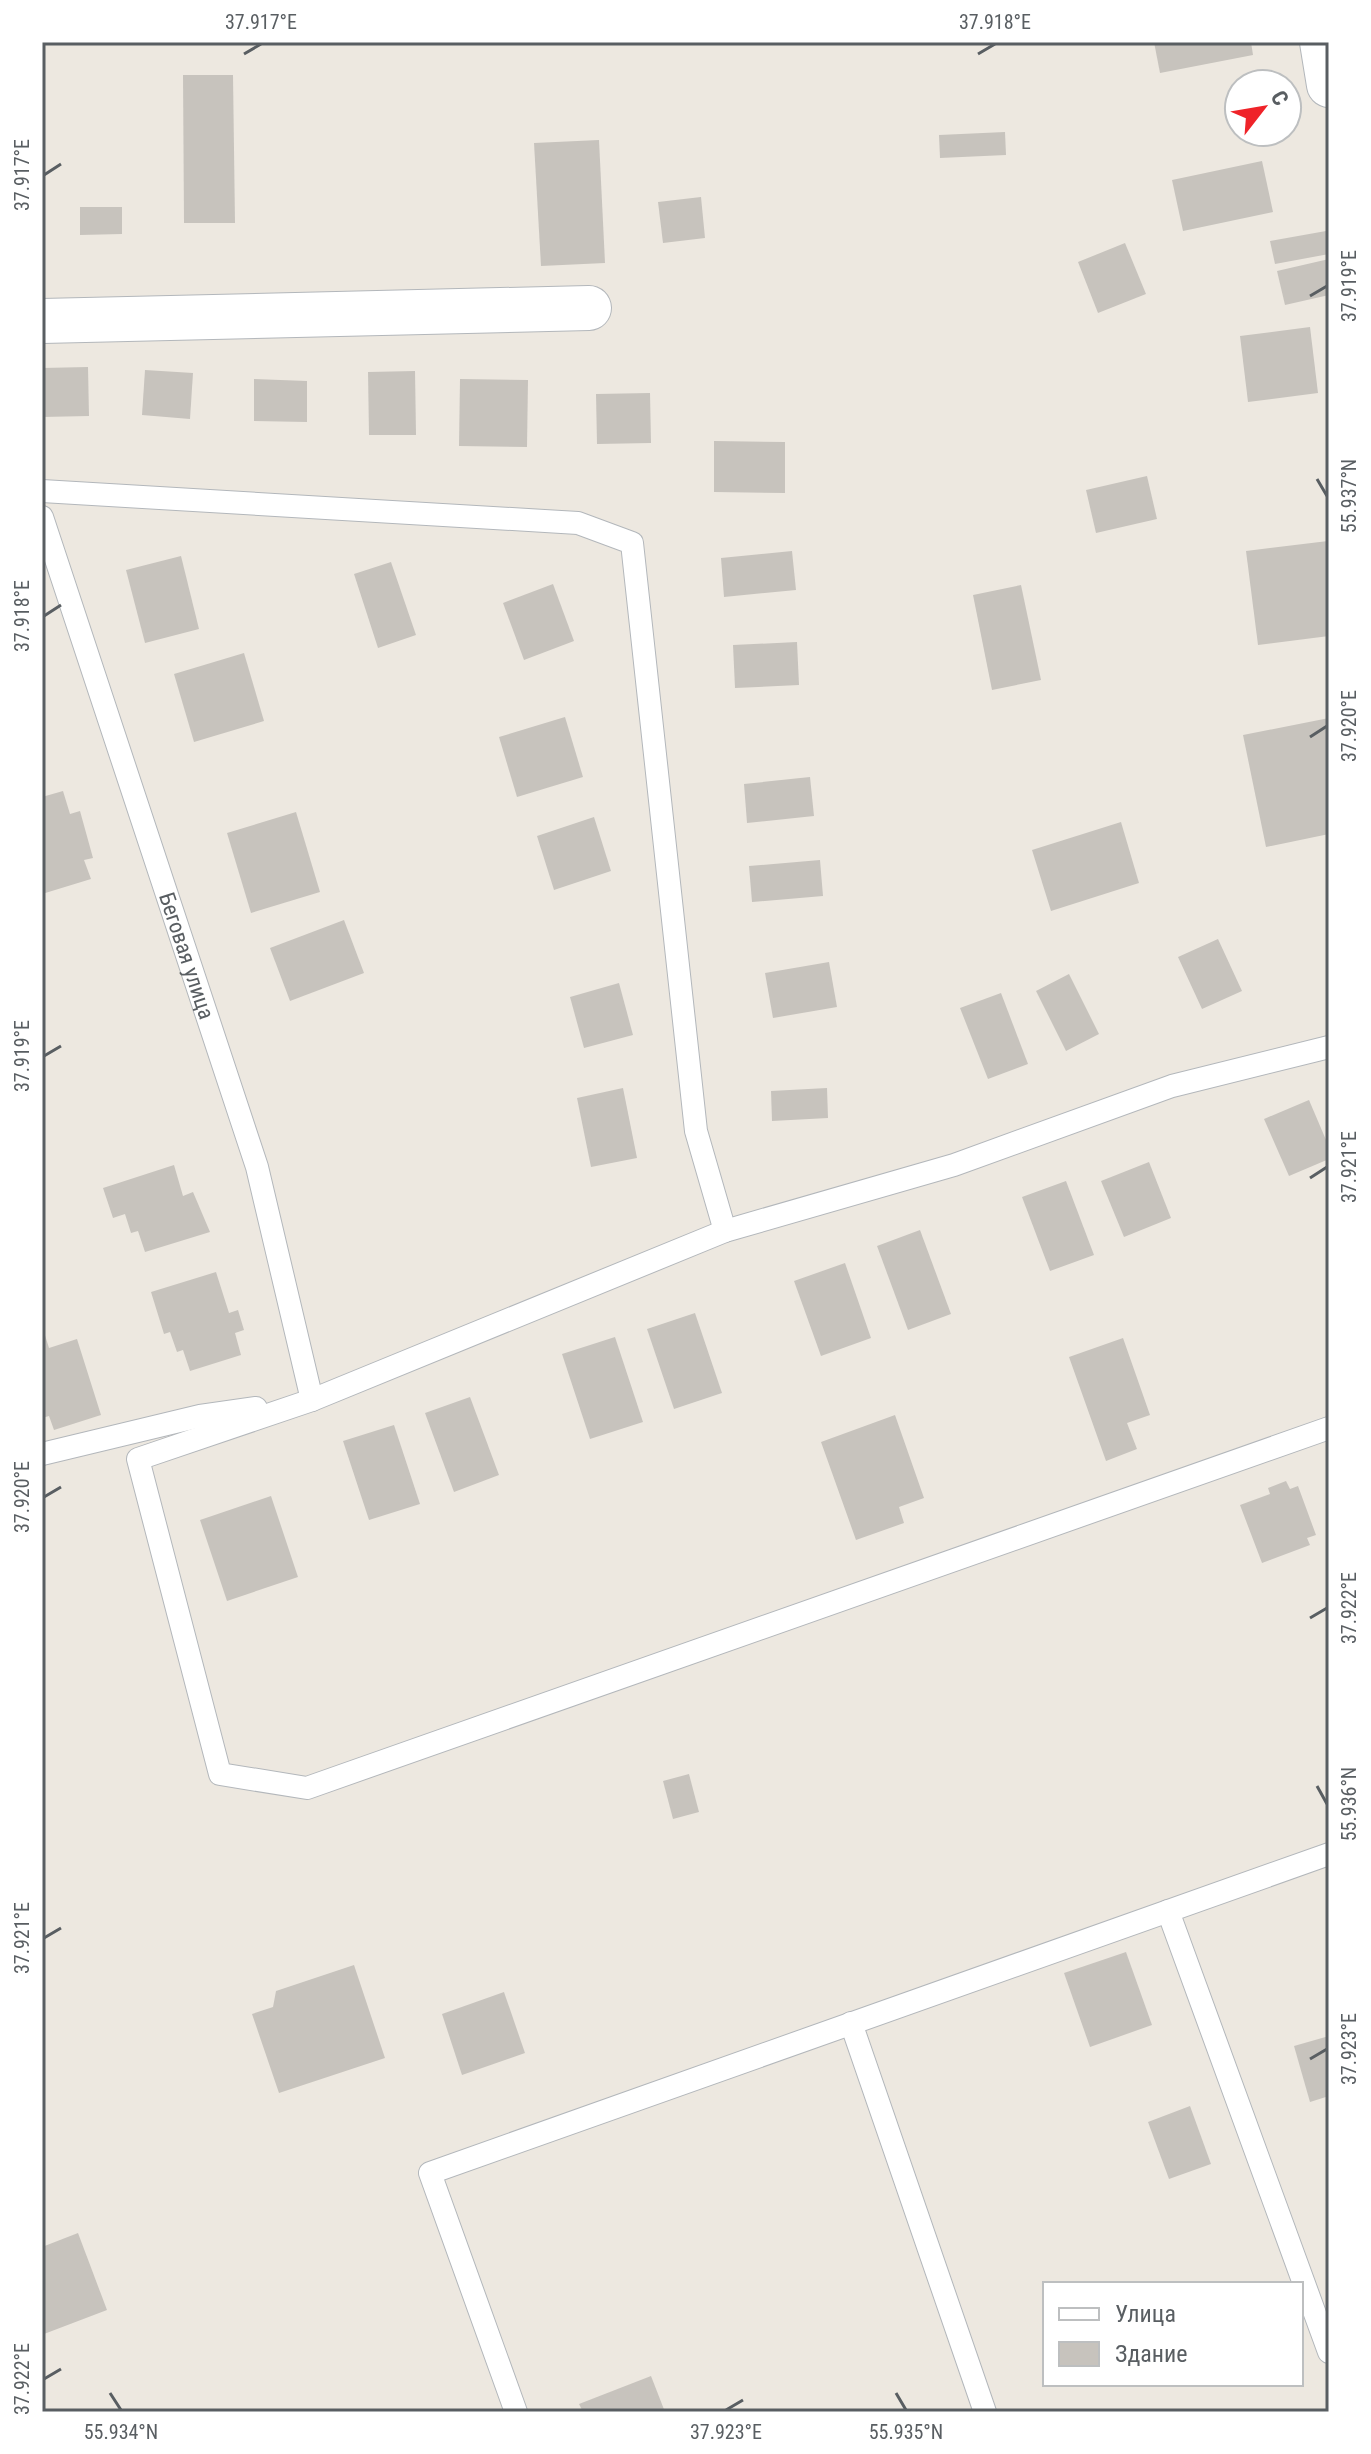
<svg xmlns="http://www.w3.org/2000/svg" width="1371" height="2454" font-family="'Roboto Condensed',sans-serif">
  <rect width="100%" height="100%" fill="#ede8e0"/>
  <g fill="#c7c3bd">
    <polygon points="1154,42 1251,42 1253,55 1160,73"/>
    <polygon points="183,75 233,75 235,223 184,223"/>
    <polygon points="1005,132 1006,155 940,158 939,135"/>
    <polygon points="599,140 605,263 541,266 534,143"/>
    <polygon points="1262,161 1273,212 1183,231 1172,180"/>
    <polygon points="701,197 705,238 663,243 658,202"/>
    <polygon points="80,207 122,207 122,234 80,235"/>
    <polygon points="1326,231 1329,254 1275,264 1270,241"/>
    <polygon points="1125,243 1146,294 1098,313 1078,262"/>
    <polygon points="1329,259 1329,295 1285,305 1277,271"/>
    <polygon points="1310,327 1318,393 1248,402 1240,336"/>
    <polygon points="88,367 89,416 42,417 42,368"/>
    <polygon points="145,370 193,373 190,419 142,415"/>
    <polygon points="415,371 416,435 369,435 368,372"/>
    <polygon points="254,379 307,381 307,422 254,421"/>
    <polygon points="460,379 528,380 527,447 459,446"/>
    <polygon points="650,393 651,443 597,444 596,394"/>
    <polygon points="714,441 785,442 785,493 714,492"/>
    <polygon points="1147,476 1157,519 1096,533 1086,490"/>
    <polygon points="1328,541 1329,636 1258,645 1246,551"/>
    <polygon points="792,551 796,590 724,597 721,558"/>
    <polygon points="181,556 199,629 145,643 126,570"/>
    <polygon points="391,562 416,635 378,648 354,574"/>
    <polygon points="553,584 574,641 524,660 503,603"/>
    <polygon points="1021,585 1041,680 992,690 973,595"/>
    <polygon points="797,642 799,685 735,688 733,645"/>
    <polygon points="244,653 264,721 194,742 174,674"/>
    <polygon points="565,717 583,777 517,797 499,737"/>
    <polygon points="1329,718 1329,834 1266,847 1243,735"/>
    <polygon points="810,777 814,816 747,823 744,784"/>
    <polygon points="63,791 70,814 80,811 93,858 84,860 91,879 42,894 42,797"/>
    <polygon points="296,812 320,892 251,913 227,833"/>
    <polygon points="594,817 611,871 554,890 537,836"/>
    <polygon points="1121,822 1139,883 1051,911 1032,850"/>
    <polygon points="820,860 823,896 752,902 749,866"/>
    <polygon points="344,920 364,973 290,1001 270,948"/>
    <polygon points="1218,939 1242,991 1202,1009 1178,957"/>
    <polygon points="829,962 837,1007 773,1018 765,973"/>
    <polygon points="1069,974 1099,1034 1066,1051 1036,991"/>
    <polygon points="619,983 633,1035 584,1048 570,997"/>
    <polygon points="1001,993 1028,1064 988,1079 960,1008"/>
    <polygon points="623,1088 637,1158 591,1167 577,1098"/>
    <polygon points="827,1088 828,1118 772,1121 771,1091"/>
    <polygon points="1309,1100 1329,1147 1329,1159 1289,1176 1264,1119"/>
    <polygon points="1149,1162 1171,1218 1124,1237 1101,1181"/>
    <polygon points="174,1165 183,1196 193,1192 210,1232 145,1252 138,1231 131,1233 125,1214 113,1218 103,1188"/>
    <polygon points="1066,1181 1094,1255 1050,1271 1022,1197"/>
    <polygon points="920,1230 951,1314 908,1330 877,1246"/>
    <polygon points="845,1263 871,1338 821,1356 794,1281"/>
    <polygon points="216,1272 229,1313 238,1310 244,1330 235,1333 241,1355 190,1371 183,1350 177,1352 170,1332 164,1334 151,1292"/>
    <polygon points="695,1313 722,1393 674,1409 647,1329"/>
    <polygon points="43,1329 49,1348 77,1339 101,1415 54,1430 49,1416 42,1418"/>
    <polygon points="615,1337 643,1422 590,1439 562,1354"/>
    <polygon points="1123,1338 1150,1415 1127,1423 1137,1449 1106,1461 1069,1357"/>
    <polygon points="470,1397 499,1475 454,1492 425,1413"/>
    <polygon points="895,1415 924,1498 899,1507 904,1523 856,1540 821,1442"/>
    <polygon points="394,1425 420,1504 369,1520 343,1441"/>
    <polygon points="1286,1481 1290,1489 1298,1486 1316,1535 1307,1538 1310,1545 1262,1563 1240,1505 1270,1494 1268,1488"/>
    <polygon points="271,1496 298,1577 227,1601 200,1520"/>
    <polygon points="689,1774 699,1812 673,1819 663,1781"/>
    <polygon points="1126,1952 1152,2025 1090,2047 1064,1973"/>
    <polygon points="354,1965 385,2058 279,2093 252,2014 273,2007 276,1991"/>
    <polygon points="504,1992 525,2053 462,2075 442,2014"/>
    <polygon points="1329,2036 1329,2096 1310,2102 1294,2046"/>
    <polygon points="1190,2106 1211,2164 1169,2179 1148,2122"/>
    <polygon points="78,2233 107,2310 44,2334 42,2328 42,2247"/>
    <polygon points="651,2376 665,2412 583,2412 579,2404"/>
  </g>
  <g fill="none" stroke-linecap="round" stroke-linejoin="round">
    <g stroke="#b3b7bb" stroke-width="24">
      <g id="lane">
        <polyline points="42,491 578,523 632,543 696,1131 725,1231"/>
        <path id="s1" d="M 42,517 L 257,1167 L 312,1400"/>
        <polyline points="1329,1047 1172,1086 954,1165 725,1231 312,1400 138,1459 220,1774 307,1788 1329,1428"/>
        <polyline points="42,1454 200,1416 256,1408"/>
        <polyline points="1168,1911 1329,2352"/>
        <polyline points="851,2023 985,2412"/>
        <polyline points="516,2412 430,2173 1329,1854"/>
      </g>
    </g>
    <g stroke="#b3b7bb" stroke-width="46">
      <g id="street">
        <polyline points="1322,42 1329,85"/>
        <polyline points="42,321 589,308"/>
      </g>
    </g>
    <use href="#lane" stroke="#fff" stroke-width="22"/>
    <use href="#street" stroke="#fff" stroke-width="44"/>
  </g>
  <path fill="none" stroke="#595e62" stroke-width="3" d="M 244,54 L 261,44M 978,54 L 995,44M 44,175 L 61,164M 1310,296 L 1327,286M 1317,479 L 1327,496M 44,616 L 61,605M 1310,737 L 1327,726M 44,1056 L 61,1046M 1310,1178 L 1327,1167M 44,1497 L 61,1487M 1310,1618 L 1327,1608M 1317,1786 L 1327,1804M 44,1938 L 61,1928M 1310,2059 L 1327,2049M 44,2379 L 61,2369M 110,2393 L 121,2410M 896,2393 L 906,2410M 726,2410 L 743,2400"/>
  <g text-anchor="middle" stroke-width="7" stroke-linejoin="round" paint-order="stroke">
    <g font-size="22" fill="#595e62" stroke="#fff">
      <text dy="8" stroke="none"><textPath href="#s1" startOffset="462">Беговая улица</textPath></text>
    </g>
  </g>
  <rect width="1371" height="2454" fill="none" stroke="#ffffff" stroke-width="88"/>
  <rect x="1043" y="2282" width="260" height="104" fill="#ffffff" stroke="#bdbfc0" stroke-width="2"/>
  <rect x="1059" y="2308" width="40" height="12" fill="#ffffff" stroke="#bdbfc0" stroke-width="2"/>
  <text x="1115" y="2322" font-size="24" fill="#595e62">Улица</text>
  <rect x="1059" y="2342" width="40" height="24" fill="#c7c3bd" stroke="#bdbfc0" stroke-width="2"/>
  <text x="1115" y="2362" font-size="24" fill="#595e62">Здание</text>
  <g transform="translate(1263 108) rotate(59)"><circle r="38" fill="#ffffff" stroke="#bdbfc0" stroke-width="2"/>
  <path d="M0-6L14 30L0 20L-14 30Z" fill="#ef2329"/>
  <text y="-12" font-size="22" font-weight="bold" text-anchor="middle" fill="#595e62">С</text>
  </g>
  <rect x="44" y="44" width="1283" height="2366" fill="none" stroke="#595e62" stroke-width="3"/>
  <g font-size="20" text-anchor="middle" fill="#595e62">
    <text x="261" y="29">37.917°E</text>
    <text x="995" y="29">37.918°E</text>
    <text transform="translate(22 175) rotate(-90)" y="7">37.917°E</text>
    <text transform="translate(1349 286) rotate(-90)" y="7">37.919°E</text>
    <text transform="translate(1349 496) rotate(-90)" y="7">55.937°N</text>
    <text transform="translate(22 616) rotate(-90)" y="7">37.918°E</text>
    <text transform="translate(1349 726) rotate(-90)" y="7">37.920°E</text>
    <text transform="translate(22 1056) rotate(-90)" y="7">37.919°E</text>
    <text transform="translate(1349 1167) rotate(-90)" y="7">37.921°E</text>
    <text transform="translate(22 1497) rotate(-90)" y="7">37.920°E</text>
    <text transform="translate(1349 1608) rotate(-90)" y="7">37.922°E</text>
    <text transform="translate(1349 1804) rotate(-90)" y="7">55.936°N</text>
    <text transform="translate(22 1938) rotate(-90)" y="7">37.921°E</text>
    <text transform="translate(1349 2049) rotate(-90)" y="7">37.923°E</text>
    <text transform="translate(22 2379) rotate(-90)" y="7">37.922°E</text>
    <text x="121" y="2439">55.934°N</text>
    <text x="726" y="2439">37.923°E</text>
    <text x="906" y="2439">55.935°N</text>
  </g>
</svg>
